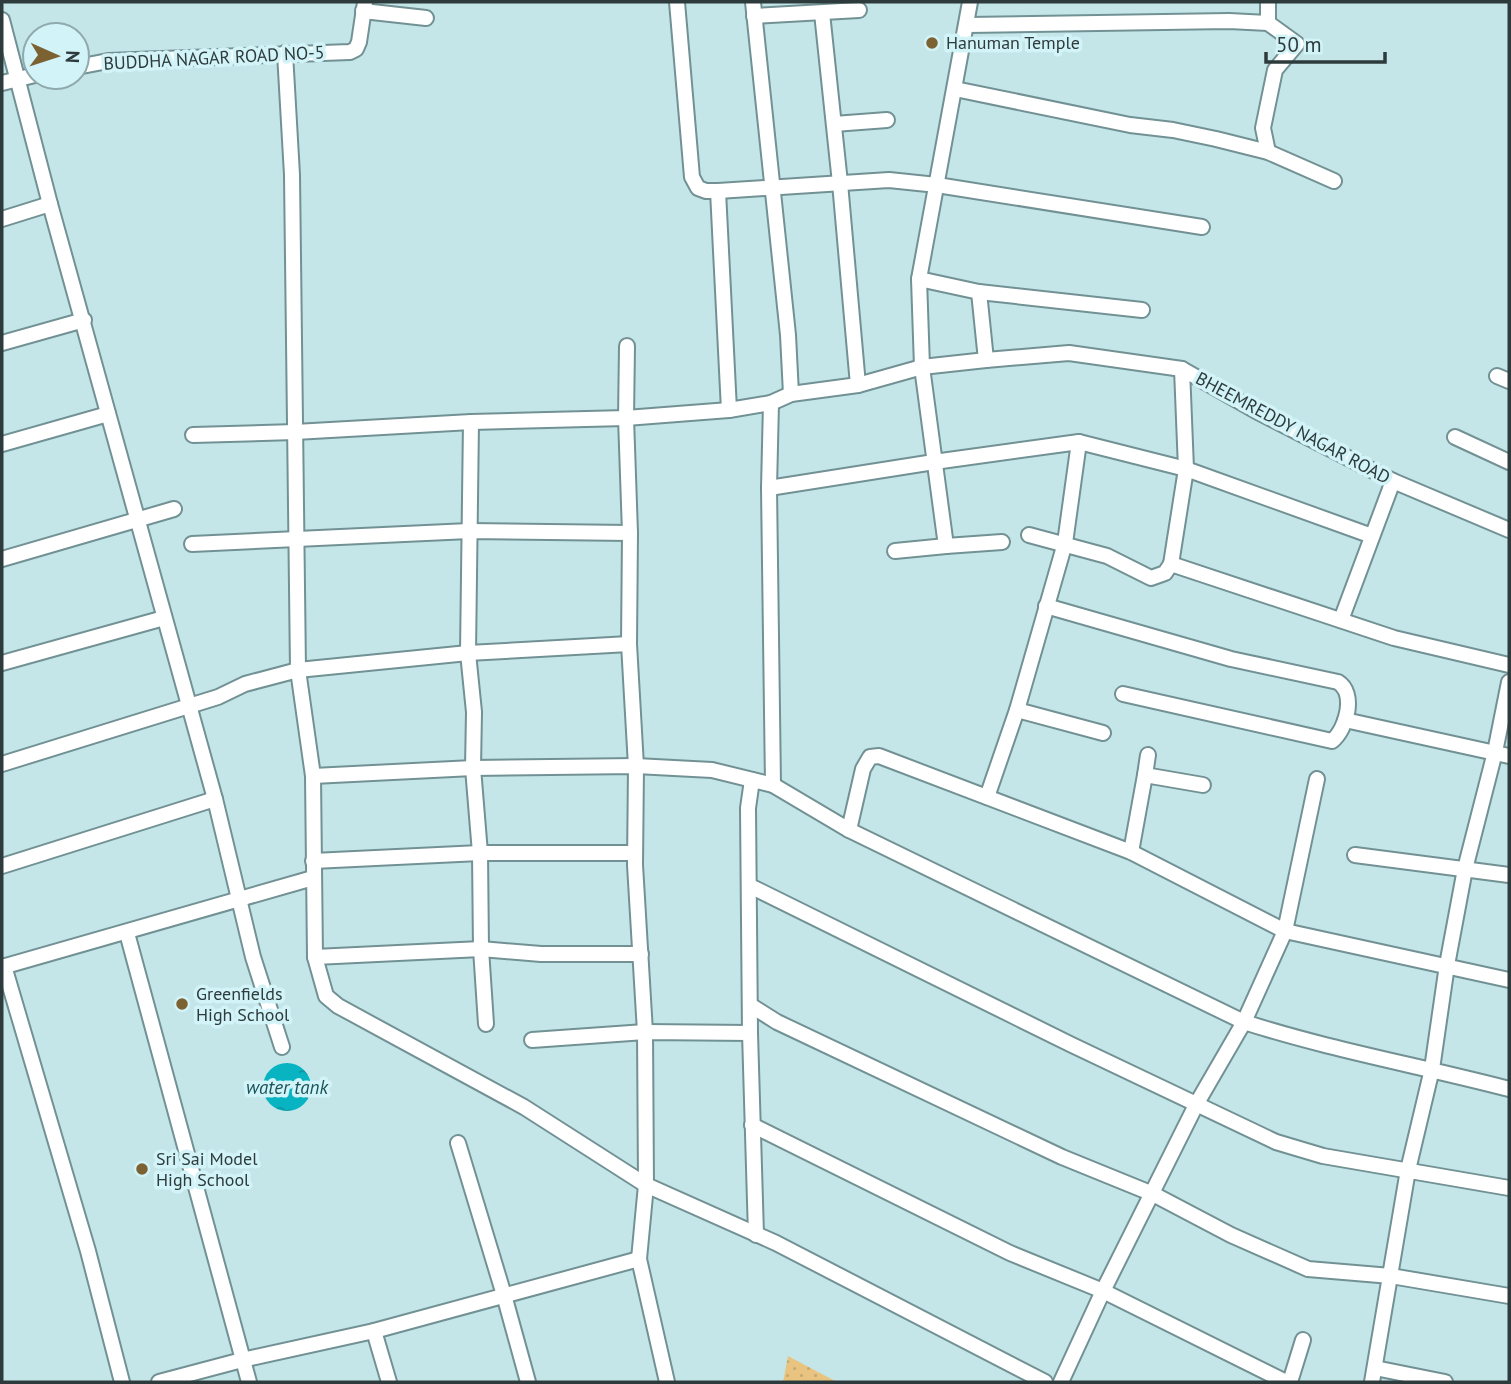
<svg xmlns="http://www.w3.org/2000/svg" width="1511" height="1384" font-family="'PT Sans',sans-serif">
  <defs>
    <pattern id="park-dots" width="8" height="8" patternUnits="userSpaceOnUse" patternTransform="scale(1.75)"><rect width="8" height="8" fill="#e9c481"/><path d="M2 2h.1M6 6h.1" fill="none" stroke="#c8a970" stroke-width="1.8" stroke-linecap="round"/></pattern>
    <pattern id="water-ripples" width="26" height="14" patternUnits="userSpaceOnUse" patternTransform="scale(1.75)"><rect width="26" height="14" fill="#09b4c2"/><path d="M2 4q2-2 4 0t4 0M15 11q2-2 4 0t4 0" fill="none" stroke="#0a949f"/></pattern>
  </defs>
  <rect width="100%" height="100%" fill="#c5e6e9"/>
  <polygon fill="url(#park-dots)" points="788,1356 837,1382 783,1382"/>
  <circle fill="url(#water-ripples)" cx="287" cy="1087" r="24"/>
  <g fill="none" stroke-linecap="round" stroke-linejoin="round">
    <g stroke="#729194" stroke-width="18">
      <g id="minor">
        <polyline points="677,2 692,177 698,188 706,191 718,191 729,410"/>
        <polyline points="753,2 788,335 791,394"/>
        <polyline points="970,2 919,279 922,367 946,546 1002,542"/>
        <polyline points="1268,2 1268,23"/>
        <polyline points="363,11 426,18"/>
        <polyline points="822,13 840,183 858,385"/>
        <polyline points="754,16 859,10"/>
        <polyline points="2,20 50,204 215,799 253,957 282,1047"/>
        <polyline points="968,25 1229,21 1268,23 1297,44 1275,70 1263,128 1268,152"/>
        <polyline points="285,53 292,175 298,670 313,776 315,957 326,996 338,1006 524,1107 646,1185 776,1243 1045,1382"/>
        <polyline points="77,67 108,61 350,52 356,49 359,42 365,2"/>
        <polyline points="2,83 35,75"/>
        <polyline points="955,89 1130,125 1173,130 1216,139 1268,152 1334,181"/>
        <polyline points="834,124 887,120"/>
        <polyline points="718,191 889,180 937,185 1202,227"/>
        <polyline points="2,219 50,204"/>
        <polyline points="919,279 979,292"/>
        <polyline points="2,343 84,320"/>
        <polyline points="627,346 626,418 630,533 629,644 636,766 635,865 645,1032 646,1185 639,1259"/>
        <polyline points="986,360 979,292 1142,310"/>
        <polyline points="1497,376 1509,381"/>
        <polyline points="771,403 791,394 858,385 922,367 986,360 1069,353 1182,369 1256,411 1393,481 1509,530"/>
        <polyline points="471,422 468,653 474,712 473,768 480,853 481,949 486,1024"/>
        <polyline points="193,435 295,432 471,422 626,418 729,410 771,403 769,488 773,785"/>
        <polyline points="1455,437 1509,462"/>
        <polyline points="2,444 108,414"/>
        <polyline points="769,488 934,462 1079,442 1186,469 1372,536"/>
        <polyline points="1029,535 1107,556 1151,578 1165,573 1171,564 1394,638 1509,665"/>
        <polyline points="192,544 469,531 630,533"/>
        <polyline points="895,551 946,546"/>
        <polyline points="2,559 174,509"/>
        <polyline points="1171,564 1186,469 1182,369"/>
        <path d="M 1046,606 L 1231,659 L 1338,682 C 1356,693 1347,729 1332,741 L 1123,694"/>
        <polyline points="1341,620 1393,481"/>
        <polyline points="2,663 164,618"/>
        <polyline points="1017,710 1103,733"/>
        <polyline points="1345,720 1509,756"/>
        <polyline points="2,764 218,697 245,684 298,670 468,653 629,644"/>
        <polyline points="1145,775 1148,755"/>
        <path d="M 313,776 L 473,768 L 636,766 L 712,770 L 773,785 L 849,830 L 1244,1022 C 1331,1050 1421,1066 1509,1089"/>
        <polyline points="752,780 748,808 750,1033 756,1235"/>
        <polyline points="987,797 1017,710 1065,543 1079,442"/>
        <polyline points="849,830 863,769 870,757 879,756 1131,852 1285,931 1509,980"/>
        <polyline points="1131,852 1145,775 1203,785"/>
        <polyline points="1355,855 1509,875"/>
        <polyline points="313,861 480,853 635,853"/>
        <polyline points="2,866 215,799"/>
        <polyline points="750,886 1072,1045 1276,1142 1323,1156 1509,1188"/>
        <polyline points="127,933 249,1382"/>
        <polyline points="315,957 481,949 541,954 641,954"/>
        <polyline points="4,966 88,1251 122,1382"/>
        <polyline points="2,967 313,878"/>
        <polyline points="750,1005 777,1022 1062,1157 1153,1194 1231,1235 1308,1269 1391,1276 1509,1296"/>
        <polyline points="532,1040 645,1032 750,1033"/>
        <polyline points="752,1125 1010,1253 1103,1291 1286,1382"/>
        <polyline points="458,1143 504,1295 528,1382"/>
        <polyline points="374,1331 389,1382"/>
        <polyline points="1375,1368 1445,1382"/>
        <polyline points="159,1382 242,1360 374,1331 639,1259 667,1382"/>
        <polyline points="1061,1382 1103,1291 1197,1103 1244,1022 1285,931 1317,779"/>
        <polyline points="1290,1382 1303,1340"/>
        <polyline points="1372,1382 1408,1170 1432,1069 1447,965 1465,869 1495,752 1509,682"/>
      </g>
    </g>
    <use href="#minor" stroke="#fff" stroke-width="14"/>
  </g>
  <g fill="#7c6233" stroke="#d2f3f7" stroke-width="2.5">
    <circle cx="932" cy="43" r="7"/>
    <circle cx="182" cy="1004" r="7"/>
    <circle cx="142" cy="1169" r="7"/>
  </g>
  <g text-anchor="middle" stroke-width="7" stroke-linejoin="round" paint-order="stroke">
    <g font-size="18" fill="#2e3b3c" stroke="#d2f3f7" text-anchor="start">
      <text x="946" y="49">Hanuman Temple</text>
      <text x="196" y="1000">Greenfields<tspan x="196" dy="21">High School</tspan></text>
      <text x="156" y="1165">Sri Sai Model<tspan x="156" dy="21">High School</tspan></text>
    </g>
    <g font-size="18" fill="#2e3b3c" stroke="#d2f3f7">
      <text transform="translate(214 58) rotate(-3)" y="6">BUDDHA NAGAR ROAD NO-5</text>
      <text transform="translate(1293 428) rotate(28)" y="6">BHEEMREDDY NAGAR ROAD</text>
    </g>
    <g font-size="19" font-style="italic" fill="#185359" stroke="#d2f3f7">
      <text x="287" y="1094">water tank</text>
    </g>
  </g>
  <rect width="1511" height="1384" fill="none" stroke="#2e3b3c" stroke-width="7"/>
  <g transform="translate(56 56) rotate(93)"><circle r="33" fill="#d2f3f7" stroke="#90a9ac" stroke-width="2"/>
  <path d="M0-5L12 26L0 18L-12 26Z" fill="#7c6233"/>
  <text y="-10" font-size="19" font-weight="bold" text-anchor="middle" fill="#2e3b3c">N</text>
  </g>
  <path d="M1266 52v10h119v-10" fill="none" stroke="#2e3b3c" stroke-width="3.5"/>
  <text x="1276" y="52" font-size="21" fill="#2e3b3c" stroke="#d2f3f7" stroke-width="5" paint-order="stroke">50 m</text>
</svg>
